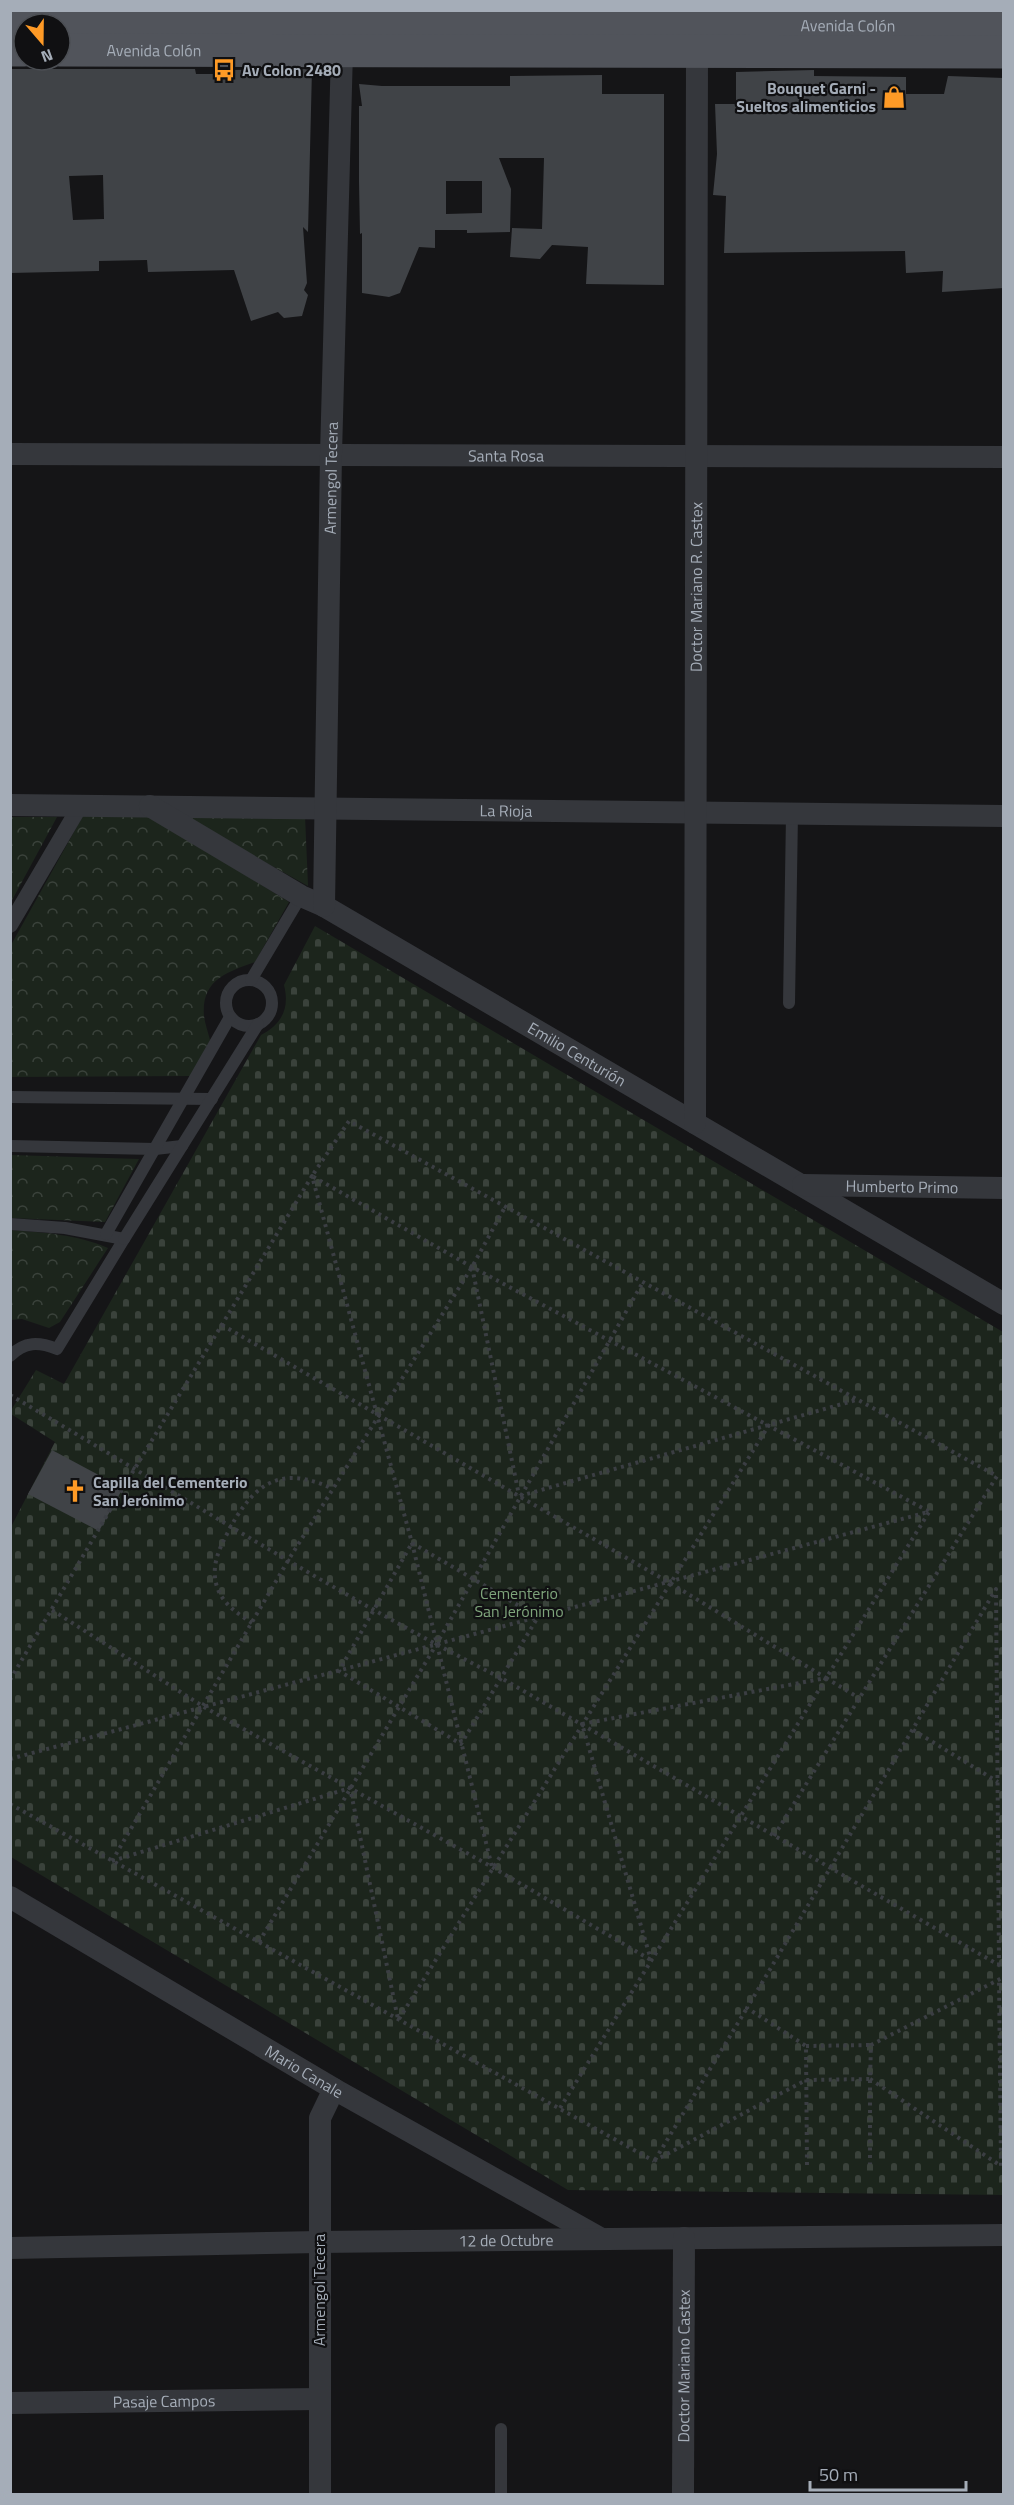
<svg xmlns="http://www.w3.org/2000/svg" width="1014" height="2505" font-family="'Titillium Web',sans-serif">
  <defs>
    <pattern id="forest-crowns" width="20" height="18" patternUnits="userSpaceOnUse" patternTransform="scale(1.5)"><rect width="20" height="18" fill="#1c251c"/><path d="M2 6a3 3 0 1 1 6 0M12 15a3 3 0 1 1 6 0" fill="none" stroke="#3a423b"/></pattern>
    <pattern id="cemetery-stones" width="16" height="16" patternUnits="userSpaceOnUse" patternTransform="scale(1.5)"><rect width="16" height="16" fill="#1c251c"/><path d="M2 7V4a2 2 0 0 1 4 0v3zM10 15v-3a2 2 0 0 1 4 0v3z" fill="#3a423b"/></pattern>
  </defs>
  <rect width="100%" height="100%" fill="#151517"/>
  <g fill="url(#forest-crowns)">
    <path d="M 84,814 L 147,814 L 289,902 L 255,962 C 227,972 201,980 204,1016 C 205,1024 208,1032 210,1040 L 191,1076 L 11,1077 L 11,945 Z"/>
    <polygon points="182,816 305,816 308,886"/>
    <polygon points="11,817 57,817 11,902 10,817"/>
    <polygon points="11,1155 139,1159 105,1222 11,1218"/>
    <path d="M 11,1230 C 45,1233 76,1234 108,1248 L 60,1322 L 49,1328 L 22,1319 L 11,1320 Z"/>
  </g>
  <path fill="url(#cemetery-stones)" d="M 315,926 L 1003,1332 L 1003,2195 L 568,2190 L 11,1857 L 11,1527 L 55,1442 L 11,1414 L 10,1412 L 36,1370 L 64,1384 L 261,1035 C 282,1024 290,1008 284,985 Z"/>
  <g fill="#404347" fill-rule="evenodd">
    <path d="M 10,69 L 195,69 L 196,74 L 228,74 L 229,70 L 312,69 L 308,232 L 303,227 L 307,283 L 304,290 L 308,295 L 302,316 L 284,318 L 278,312 L 251,321 L 234,270 L 148,272 L 147,260 L 99,261 L 99,271 L 10,273 ZM 103,175 L 104,219 L 73,220 L 69,176 Z"/>
    <polygon points="814,70 814,76 906,77 906,94 944,94 948,76 1004,78 1004,288 942,292 943,271 906,273 905,251 724,253 726,196 713,195 717,154 715,104 736,104 736,72"/>
    <path d="M 602,75 L 602,94 L 664,94 L 664,285 L 586,284 L 588,247 L 552,245 L 540,259 L 510,257 L 512,228 L 542,229 L 544,158 L 499,158 L 511,189 L 510,232 L 467,233 L 467,230 L 435,230 L 435,248 L 419,247 L 400,293 L 389,297 L 362,293 L 362,233 L 360,234 L 359,182 L 359,106 L 362,106 L 359,84 L 382,86 L 510,86 L 510,76 ZM 446,181 L 482,181 L 482,213 L 446,214 Z"/>
    <polygon points="52,1450 123,1488 99,1531 28,1494"/>
  </g>
  <g fill="none" stroke-linecap="round" stroke-linejoin="round">
    <g stroke="#3b3e43" stroke-width="4" stroke-dasharray="3 4.5" stroke-linecap="butt">
      <polyline points="472,1267 519,1495"/>
      <polyline points="222,1325 670,1583 826,1678 582,1724 651,1960"/>
      <path d="M 10,1395 C 173,1490 333,1593 501,1678 L 1004,1968"/>
      <polyline points="520,1496 856,1400"/>
      <polygon points="412,1543 538,1617 461,1744 339,1671"/>
      <polyline points="52,1610 204,1707 492,1867 651,1960"/>
      <path d="M 252,1623 C 237,1613 223,1604 217,1587 C 211,1567 218,1551 227,1534 C 252,1485 279,1463 333,1489"/>
      <polyline points="826,1678 859,1698"/>
      <polyline points="10,1680 123,1488 312,1176 412,1543 492,1867"/>
      <polyline points="913,1730 998,1782"/>
      <polyline points="10,1759 928,1512"/>
      <polyline points="10,1804 654,2161"/>
      <polyline points="774,1836 997,1476 349,1121 312,1176 472,1267 930,1512"/>
      <polyline points="112,1861 289,1559 472,1267 505,1207"/>
      <polyline points="112,1861 350,1788 398,2019"/>
      <polyline points="259,1942 436,1645 643,1282"/>
      <polyline points="399,2019 769,1425"/>
      <polyline points="806,2046 871,2045"/>
      <polyline points="870,2079 1001,2166 999,1979"/>
      <polyline points="870,2080 870,2164"/>
      <polyline points="560,2108 929,1512"/>
      <polyline points="655,2160 747,2008"/>
      <polyline points="654,2161 806,2080 870,2079 871,2045 1004,1977"/>
      <polyline points="807,2165 806,2046 747,2008 996,1589 999,1965"/>
    </g>
    <g stroke="#35373c" stroke-width="12">
      <circle cx="249" cy="1003" r="23"/>
      <polyline points="251,980 301,896"/>
      <polyline points="789,1003 792,814"/>
      <polyline points="10,1097 212,1099"/>
      <polyline points="10,1146 155,1149 182,1146"/>
      <path d="M 10,1224 L 65,1228 L 124,1239 L 57,1349 C 39,1342 25,1341 10,1356"/>
      <polyline points="106,1234 230,1017"/>
      <polyline points="124,1239 258,1024"/>
      <polyline points="501,2429 501,2494"/>
    </g>
    <polyline stroke="#35373c" stroke-width="16" points="10,925 80,806"/>
    <g stroke="#35373c" stroke-width="22">
      <path id="s1" d="M 10,454 L 1004,457"/>
      <path id="s2" d="M 10,805 L 1004,816"/>
      <path id="s3" d="M 150,806 L 301,896 L 324,906 L 1004,1304"/>
      <path id="s4" d="M 324,906 L 331,454 L 342,51"/>
      <path id="s5" d="M 695,1123 L 697,51"/>
      <path id="s6" d="M 803,1185 L 1004,1188"/>
      <path id="s7" d="M 10,1897 L 334,2089 L 600,2238"/>
      <path id="s8" d="M 10,2248 L 318,2242 L 1004,2235"/>
      <path id="s9" d="M 10,2403 L 320,2399"/>
      <polyline points="320,2494 320,2118 334,2089"/>
      <path id="s10" d="M 683,2494 L 684,2238"/>
    </g>
    <g stroke="#51545b" stroke-width="33">
      <path id="s11" d="M 10,22 L 1004,26"/>
      <polyline points="10,50 24,50"/>
      <path id="s12" d="M 60,50 L 1004,52"/>
    </g>
  </g>
  <defs>
    <g id="bus-bare" transform="scale(1.8)"><path d="M-5-6H5V4H4V6H2V4H-2V6H-4V4H-5ZM-3.5-4V0h7V-4ZM-3.5 1.2v1.5H-2V1.2ZM2 1.2v1.5H3.5V1.2Z" fill="#fe9a26" stroke="#101012" stroke-width="2.5" paint-order="stroke"/></g>
    <g id="shop-bare" transform="scale(1.8)"><path d="M-5-2.5h2.3a2.7 3.5 0 0 1 5.4 0H5L5.5 6h-11ZM-1.5-2.5h3a1.5 2.3 0 0 0-3 0Z" fill="#fe9a26" stroke="#101012" stroke-width="2.5" paint-order="stroke"/></g>
    <g id="church-bare" transform="scale(1.8)"><path d="M-1.2-6h2.4v3.5h3.3v2.4h-3.3V6h-2.4V-.1h-3.3v-2.4h3.3Z" fill="#fe9a26" stroke="#101012" stroke-width="2.5" paint-order="stroke"/></g>
  </defs>
  <g fill-rule="evenodd">
    <use href="#bus-bare" x="224" y="70"/>
    <use href="#shop-bare" x="894" y="97"/>
    <use href="#church-bare" x="75" y="1491"/>
  </g>
  <g text-anchor="middle" stroke-width="4.5" stroke-linejoin="round" paint-order="stroke">
    <g font-size="16" fill="#a5adb8" stroke="#101012">
      <text dy="6" stroke="none"><textPath href="#s11" startOffset="838">Avenida Colón</textPath></text>
      <text dy="6" stroke="none"><textPath href="#s12" startOffset="94">Avenida Colón</textPath></text>
      <text dy="6" stroke="none"><textPath href="#s1" startOffset="496">Santa Rosa</textPath></text>
      <text dy="6" stroke="none"><textPath href="#s4" startOffset="428">Armengol Tecera</textPath></text>
      <text dy="6" stroke="none"><textPath href="#s5" startOffset="536">Doctor Mariano R. Castex</textPath></text>
      <text dy="6" stroke="none"><textPath href="#s2" startOffset="496">La Rioja</textPath></text>
      <text dy="6" stroke="none"><textPath href="#s3" startOffset="494">Emilio Centurión</textPath></text>
      <text dy="6" stroke="none"><textPath href="#s6" startOffset="99">Humberto Primo</textPath></text>
      <text dy="6" stroke="none"><textPath href="#s7" startOffset="342">Mario Canale</textPath></text>
      <text dy="6" stroke="none"><textPath href="#s8" startOffset="496">12 de Octubre</textPath></text>
      <text transform="translate(319 2290) rotate(-90)" y="6">Armengol Tecera</text>
      <text dy="6" stroke="none"><textPath href="#s10" startOffset="128">Doctor Mariano Castex</textPath></text>
      <text dy="6" stroke="none"><textPath href="#s9" startOffset="154">Pasaje Campos</textPath></text>
    </g>
    <g font-size="16" font-weight="bold" fill="#a5adb8" stroke="#101012" text-anchor="start">
      <text x="242" y="76">Av Colon 2480</text>
      <text x="876" y="94" text-anchor="end">Bouquet Garni -<tspan x="876" dy="18">Sueltos alimenticios</tspan></text>
      <text x="93" y="1488">Capilla del Cementerio<tspan x="93" dy="18">San Jerónimo</tspan></text>
    </g>
    <g font-size="16" fill="#7ea47b" stroke="#101012">
      <text x="519" y="1599">Cementerio<tspan x="519" dy="18">San Jerónimo</tspan></text>
    </g>
  </g>
  <rect width="1014" height="2505" fill="none" stroke="#a5adb8" stroke-width="24"/>
  <g transform="translate(42 42) rotate(160)"><circle r="28" fill="#101012" stroke="#4c4f54" stroke-width="1.5"/>
  <path d="M0-4.5L10 22L0 15L-10 22Z" fill="#fe9a26"/>
  <text y="-9" font-size="16" font-weight="bold" text-anchor="middle" fill="#a5adb8">N</text>
  </g>
  <path d="M810 2481v9h156v-9" fill="none" stroke="#a5adb8" stroke-width="3"/>
  <text x="819" y="2481" font-size="18" fill="#a5adb8" stroke="#101012" stroke-width="4.5" paint-order="stroke">50 m</text>
</svg>
